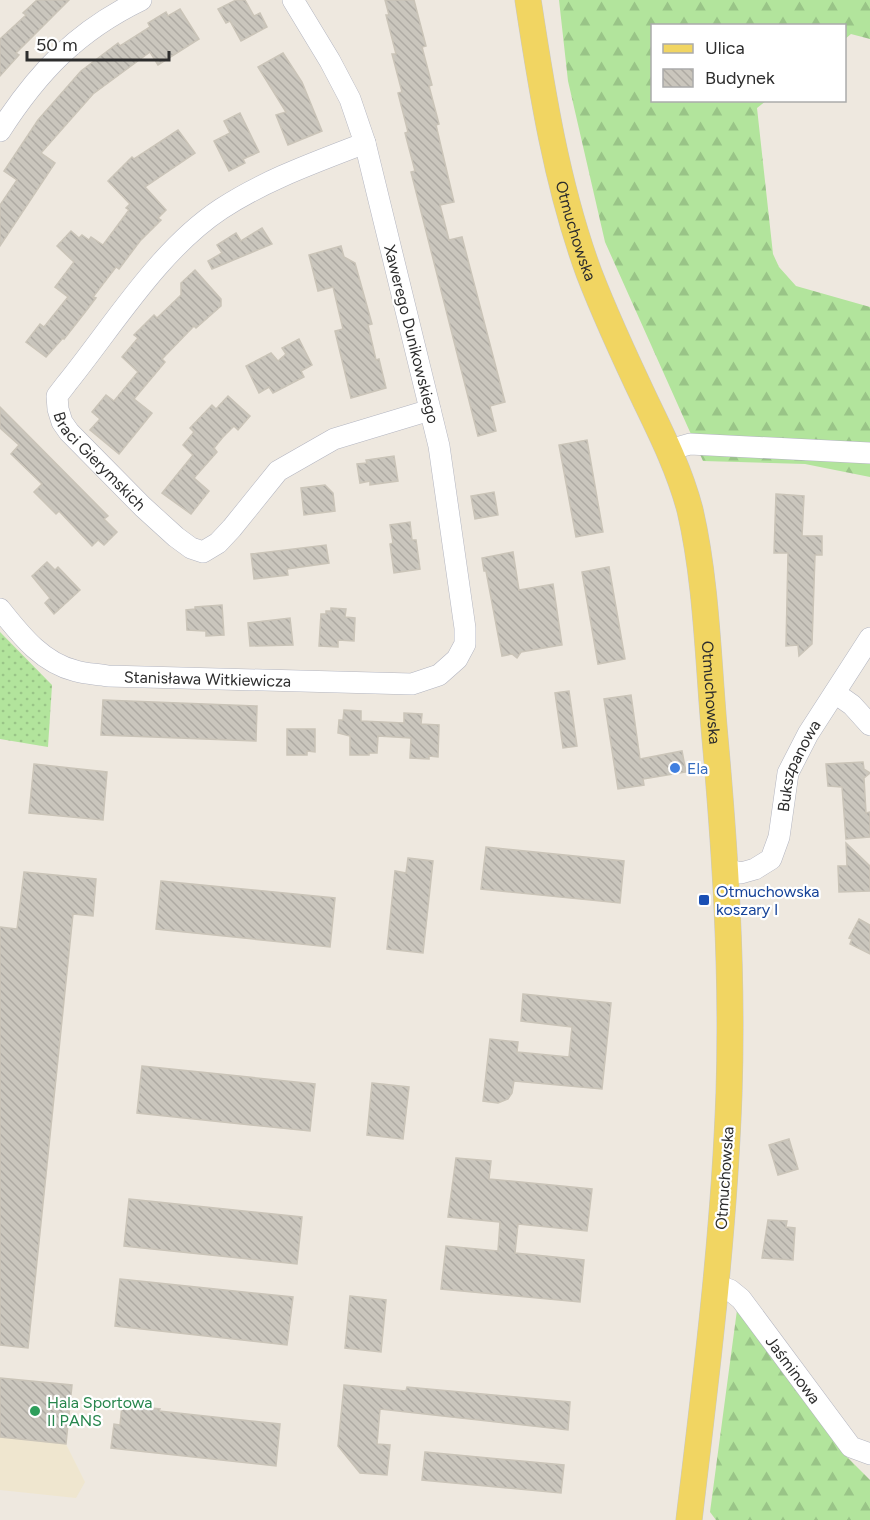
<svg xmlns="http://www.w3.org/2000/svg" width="870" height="1520" font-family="Figtree,sans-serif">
  <defs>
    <pattern id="green-dots" width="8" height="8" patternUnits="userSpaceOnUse" patternTransform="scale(1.5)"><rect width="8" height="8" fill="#b2e49c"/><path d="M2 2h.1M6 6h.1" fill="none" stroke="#99c487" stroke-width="1.8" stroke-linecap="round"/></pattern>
    <pattern id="forest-firs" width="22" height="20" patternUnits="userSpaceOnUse" patternTransform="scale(1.5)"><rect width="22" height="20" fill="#b2e49c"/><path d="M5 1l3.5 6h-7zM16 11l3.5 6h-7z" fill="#99c487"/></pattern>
    <pattern id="building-back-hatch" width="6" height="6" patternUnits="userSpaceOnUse" patternTransform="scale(1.5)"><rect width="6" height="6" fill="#cac6bd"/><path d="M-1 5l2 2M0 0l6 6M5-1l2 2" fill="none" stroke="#aeaaa3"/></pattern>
  </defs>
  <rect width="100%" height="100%" fill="#eee8df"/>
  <polygon fill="#efe6cf" points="0,1378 72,1385 66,1444 85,1482 76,1498 0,1490"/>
  <polygon fill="url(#green-dots)" points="0,632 52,685 48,747 0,739"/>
  <g fill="url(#forest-firs)">
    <polygon points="559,0 870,0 870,39 851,34 845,39 844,26 652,26 652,100 766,101 757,108 773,254 779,267 796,286 870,307 870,477 805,464 703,461 605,242 568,81"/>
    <polygon points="737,1310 846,1456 870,1480 870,1520 716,1520 710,1512"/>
  </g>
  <g fill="url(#building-back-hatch)" stroke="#cac4b8" stroke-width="1.5">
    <polygon points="37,0 69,0 16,53 19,55 0,76 0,39 26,15 23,13"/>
    <polygon points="236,0 245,0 254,16 260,13 267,27 241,41 230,21 226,23 218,9"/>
    <polygon points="385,0 414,0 426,46 422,47 432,85 429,86 439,124 436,125 454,202 440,205 449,240 462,237 505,402 490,406 496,431 478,436 411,172 415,171 405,133 408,132 398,93 402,92 392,54 396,54 386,15 389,15"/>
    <polygon points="180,9 199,39 158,65 150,52 93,94 41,153 55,163 0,246 0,205 17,180 4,171 38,120 81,71 118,43 120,46 150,27 148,23 166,12 168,16"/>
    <polygon points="283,53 302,82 322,131 288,145 276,115 286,112 258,67"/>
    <polygon points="240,113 259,152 243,159 245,163 229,171 214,141 230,133 224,121"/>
    <polygon points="178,130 195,153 145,187 166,210 158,218 161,220 140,241 119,269 116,267 93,297 96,298 86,311 64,339 63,338 46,357 26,342 40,324 44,327 68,297 55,287 74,262 57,246 71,231 79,238 82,235 89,240 91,237 103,245 129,210 126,208 130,204 108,181 132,157 134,159"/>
    <polygon points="262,228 272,244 212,269 208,261 222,253 217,245 236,233 241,241"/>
    <polygon points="341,246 344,257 355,263 372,324 368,325 376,360 379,359 386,388 351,398 335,331 343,329 333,287 318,291 309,255"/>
    <polygon points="195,270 221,299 221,306 196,328 194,326 162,359 165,362 134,399 152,413 119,454 90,430 100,419 92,412 106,395 114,401 138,372 122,357 138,338 134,335 154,315 157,318 181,295 181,283"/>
    <polygon points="299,339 312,365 301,371 304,377 273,393 269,387 259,393 246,366 271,353 278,361 286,354 282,348"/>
    <polygon points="228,396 250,416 238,430 234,426 223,437 214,448 217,452 194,478 209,491 191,514 162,493 193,455 183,445 194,432 190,428 212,405 216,409"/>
    <polygon points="0,407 108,516 104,519 117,532 104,545 98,540 92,546 59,511 56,514 34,492 42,484 11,454 19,445 0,428"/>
    <polygon points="587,440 603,532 576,537 559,445"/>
    <polygon points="394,456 398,481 370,485 370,481 360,483 357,464 367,463 366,460"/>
    <polygon points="325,485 333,493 335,511 304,515 301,488"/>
    <polygon points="494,492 498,515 475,519 471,496"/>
    <polygon points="776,494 804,496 802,536 822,536 822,555 815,555 812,644 799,656 798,645 786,646 788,553 774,553"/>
    <polygon points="410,522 412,540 416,540 420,569 394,573 390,544 393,543 390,525"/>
    <polygon points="326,545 329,563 287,569 288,575 254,579 251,554"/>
    <polygon points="513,552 519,590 553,584 562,645 521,652 517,658 512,654 502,656 486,571 484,571 482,558"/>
    <polygon points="47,562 55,570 58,567 80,590 54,614 45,603 50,598 32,576"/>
    <polygon points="609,567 625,659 598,664 582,572"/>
    <polygon points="222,605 224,635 206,636 206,631 187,630 186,610 195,609 195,607"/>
    <polygon points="331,608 346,609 345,617 355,618 354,641 338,640 338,647 319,646 321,614 326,614 326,611 331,611"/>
    <polygon points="290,618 293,645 250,646 248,623"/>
    <polygon points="569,691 577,746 563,748 555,693"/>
    <polygon points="631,695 640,759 682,751 686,772 643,779 644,785 618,789 604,699"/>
    <polygon points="103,700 257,706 256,741 101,735"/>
    <polygon points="344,710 361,711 361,721 404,723 404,713 422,714 421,724 439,725 438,757 429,756 429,759 410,758 411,738 378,736 377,753 369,753 369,755 350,755 350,736 338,733 339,720 343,720"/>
    <polygon points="287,729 315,729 315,752 307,751 307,755 287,755"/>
    <polygon points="863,762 864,769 870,773 864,778 866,813 870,812 870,837 846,839 842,787 828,786 826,764"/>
    <polygon points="34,764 107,772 103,820 29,813"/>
    <polygon points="846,843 870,866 870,891 839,892 838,866 847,866"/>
    <polygon points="486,847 624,861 620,903 481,889"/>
    <polygon points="408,858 433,861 423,953 387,949 395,871 406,873"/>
    <polygon points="24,872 96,879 93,916 73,914 28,1348 0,1345 0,927 17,929"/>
    <polygon points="161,881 335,898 330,947 156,929"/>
    <polygon points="859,919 870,925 870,954 850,944 852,939 849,938"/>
    <polygon points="523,994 611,1003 602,1089 514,1081 512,1093 508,1099 498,1103 483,1101 490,1039 518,1042 517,1052 569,1057 572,1027 521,1021"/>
    <polygon points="142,1066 315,1084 310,1131 137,1113"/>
    <polygon points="372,1083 409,1087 403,1139 367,1135"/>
    <polygon points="789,1139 798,1169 778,1175 769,1145"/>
    <polygon points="456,1158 491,1161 489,1179 592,1189 587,1231 518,1224 515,1253 584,1260 580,1302 441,1289 446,1246 498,1251 500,1222 448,1217"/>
    <polygon points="129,1199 302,1217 297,1264 124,1246"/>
    <polygon points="768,1220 787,1221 786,1227 795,1228 793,1260 762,1258"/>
    <polygon points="120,1279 293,1297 287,1345 115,1326"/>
    <polygon points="350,1296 386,1300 381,1352 345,1348"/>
    <polygon points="0,1378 72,1385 66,1444 0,1437"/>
    <polygon points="344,1385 406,1391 407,1387 570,1402 568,1430 380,1409 377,1444 390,1445 387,1475 360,1473 338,1446"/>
    <polygon points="122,1405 160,1409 159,1411 280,1424 276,1466 111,1448 114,1424 120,1425"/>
    <polygon points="425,1452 564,1465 561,1493 422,1480"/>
  </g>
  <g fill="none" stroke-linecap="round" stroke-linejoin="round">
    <g stroke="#b3b5c0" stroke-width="22">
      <g id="minor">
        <path d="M 0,131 C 38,72 77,31 141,0"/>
        <path id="s1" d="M 365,143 C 316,162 265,180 221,209 C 159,250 113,326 67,383 L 57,396 L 58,409 L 62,422 L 69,432 L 143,507 L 176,537 L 191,548 L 203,552 L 218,543 L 232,528 L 278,471 L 334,439 L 430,410"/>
        <polyline points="669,450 690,444 870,453"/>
        <path id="s2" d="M 0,609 C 20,634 42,663 76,671 C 86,674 97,674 108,676 L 412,684 L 439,675 L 457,659 L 465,644 L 465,628 L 439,446 L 365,143 L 350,99 L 330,61 L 293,0"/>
        <polyline points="835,693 852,705 870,725"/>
        <path id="s3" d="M 725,869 L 741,873 L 755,869 L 771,859 L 779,837 L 788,773 L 808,734 L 870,638"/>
        <path id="s4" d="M 716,1285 L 730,1290 L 741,1299 L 851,1447 L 870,1454"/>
      </g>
    </g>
    <g stroke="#c8c8c8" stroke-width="27">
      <g id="major">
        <path id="s5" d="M 528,0 C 542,92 557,186 589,273 C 606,317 626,360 646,402 C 663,437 680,472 690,510 C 706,579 708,656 714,727 C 725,848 733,971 729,1093 C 724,1236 706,1378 689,1520"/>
      </g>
    </g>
    <use href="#minor" stroke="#fff" stroke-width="21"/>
    <use href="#major" stroke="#f1d562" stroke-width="26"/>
  </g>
  <circle fill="#3f7fe0" stroke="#fff" stroke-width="2" cx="675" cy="768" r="6"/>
  <rect fill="#1a4fb4" stroke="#fff" stroke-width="2" x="698" y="894" width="12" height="12" rx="3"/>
  <circle fill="#2e9e5b" stroke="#fff" stroke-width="2" cx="35" cy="1411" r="6"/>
  <g text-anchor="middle" stroke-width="4.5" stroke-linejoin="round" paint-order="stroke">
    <g font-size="16" fill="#2d2d2d" stroke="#fff">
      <text dy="6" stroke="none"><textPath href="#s5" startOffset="236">Otmuchowska</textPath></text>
      <text transform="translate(412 334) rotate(76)" y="6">Xawerego Dunikowskiego</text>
      <text dy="6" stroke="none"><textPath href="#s1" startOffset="489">Braci Gierymskich</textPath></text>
      <text dy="6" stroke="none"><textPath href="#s2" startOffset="232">Stanisława Witkiewicza</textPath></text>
      <text dy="6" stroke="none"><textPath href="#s5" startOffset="722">Otmuchowska</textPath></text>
      <text dy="6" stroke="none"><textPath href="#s3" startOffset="148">Bukszpanowa</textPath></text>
      <text transform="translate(724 1178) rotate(-86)" y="6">Otmuchowska</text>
      <text dy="6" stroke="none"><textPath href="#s4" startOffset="117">Jaśminowa</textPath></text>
    </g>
    <g font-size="16" fill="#366cbe" stroke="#fff" text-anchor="start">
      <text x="687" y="774">Ela</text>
    </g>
    <g font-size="16" fill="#164399" stroke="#fff" text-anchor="start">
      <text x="716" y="897">Otmuchowska<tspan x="716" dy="18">koszary I</tspan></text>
    </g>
    <g font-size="16" fill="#27864d" stroke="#fff" text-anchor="start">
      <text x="47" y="1408">Hala Sportowa<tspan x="47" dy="18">II PANS</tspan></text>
    </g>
  </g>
  <rect x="651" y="24" width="195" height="78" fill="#ffffff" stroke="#ababab" stroke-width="1.5"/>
  <rect x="663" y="44" width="30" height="9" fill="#f1d562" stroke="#ababab" stroke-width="1.5"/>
  <text x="705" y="54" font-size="18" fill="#2d2d2d">Ulica</text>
  <rect x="663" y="69" width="30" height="18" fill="url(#building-back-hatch)" stroke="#ababab" stroke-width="1.5"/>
  <text x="705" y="84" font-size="18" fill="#2d2d2d">Budynek</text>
  <path d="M27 51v9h142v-9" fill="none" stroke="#2d2d2d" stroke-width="3"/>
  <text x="36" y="51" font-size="18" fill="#2d2d2d" stroke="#ffffff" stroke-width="4.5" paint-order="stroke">50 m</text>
</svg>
